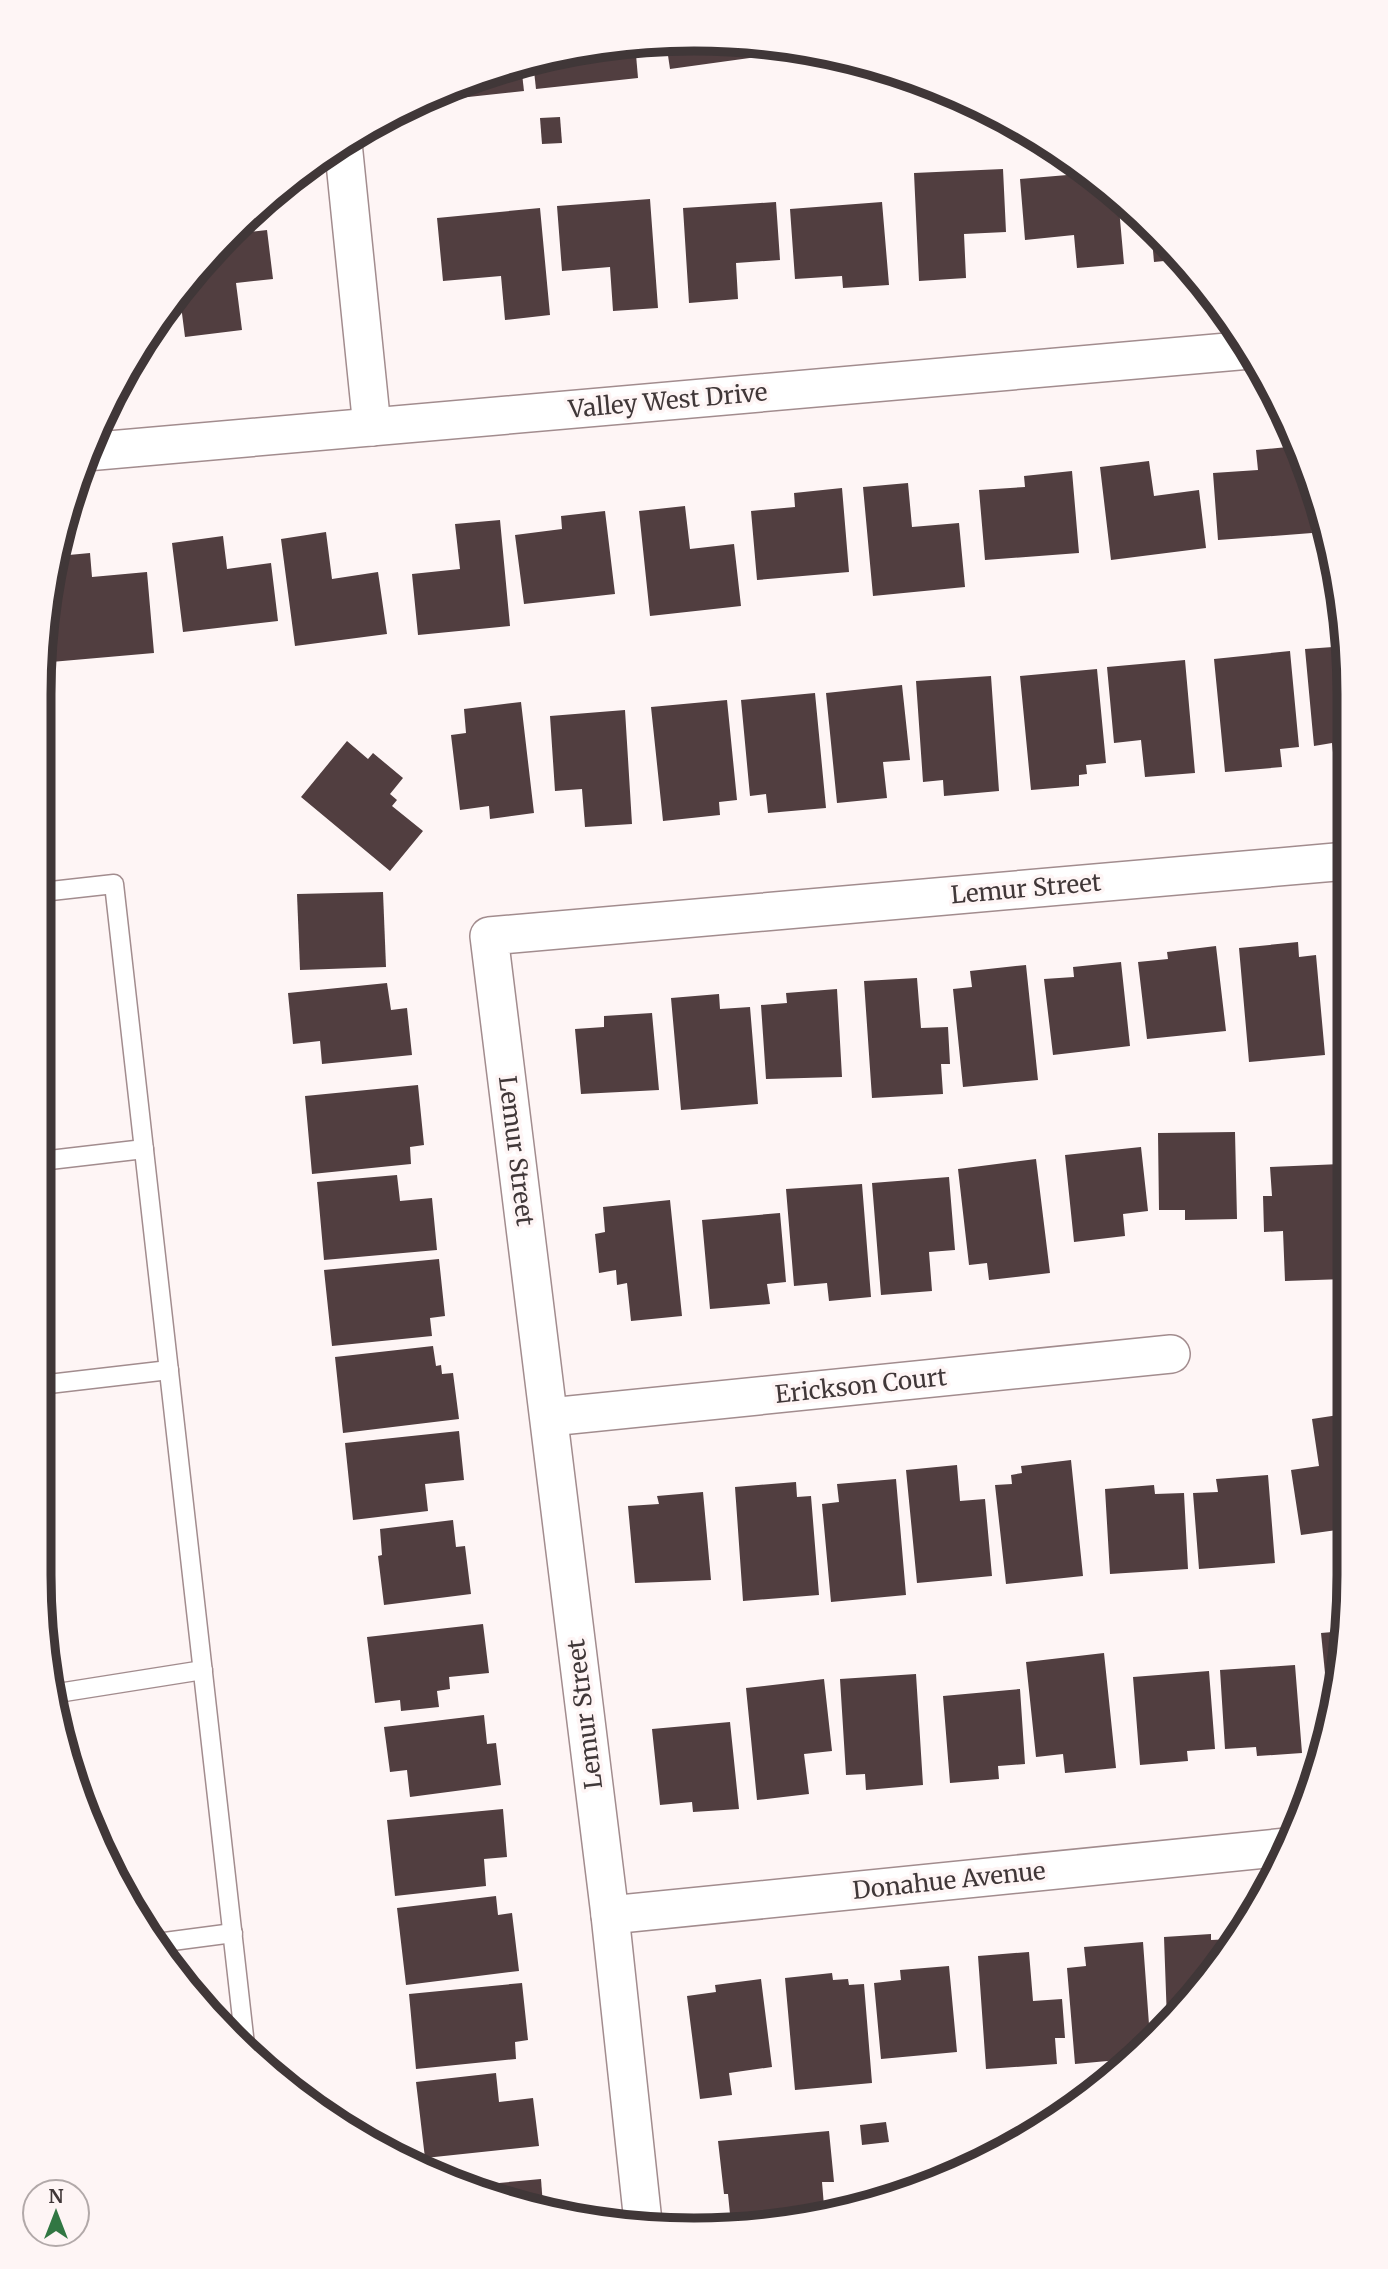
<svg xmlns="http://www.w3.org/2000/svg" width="1388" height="2269" font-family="Merriweather,serif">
  <rect width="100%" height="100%" fill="#fef5f5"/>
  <g fill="#513e40">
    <polygon points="736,40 762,44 764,56 670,69 666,42"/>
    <polygon points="635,43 638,78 536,89 533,62 608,44"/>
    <polygon points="774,46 815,53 815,54 775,57"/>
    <polygon points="521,65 524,91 422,102 483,73"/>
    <polygon points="560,117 562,143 542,144 540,118"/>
    <polygon points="1003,169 1006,232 964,234 966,278 919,281 914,173"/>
    <polygon points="1091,173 1118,197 1124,264 1077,268 1074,235 1025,240 1020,179"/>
    <polygon points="650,199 658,308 613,311 610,267 562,271 557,206"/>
    <polygon points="776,202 780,260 736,263 738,299 689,303 683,208"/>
    <polygon points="882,202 889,285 843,288 842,276 795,279 790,209"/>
    <polygon points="540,208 550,315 505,320 501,276 443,281 437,218"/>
    <polygon points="1151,228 1184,259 1154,262"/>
    <polygon points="267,230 273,279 236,283 242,330 185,337 179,290 231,234"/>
    <polygon points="1298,446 1307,466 1312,533 1218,540 1213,473 1258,470 1256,450"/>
    <polygon points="1149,461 1154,496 1199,490 1206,548 1111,560 1100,467"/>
    <polygon points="1072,471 1079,553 985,560 979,490 1025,487 1024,476"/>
    <polygon points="908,483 912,527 959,523 965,587 873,596 863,487"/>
    <polygon points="842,488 849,572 757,580 751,511 795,507 794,493"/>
    <polygon points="685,506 690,549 734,544 741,606 650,616 639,511"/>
    <polygon points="605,511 615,594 524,604 515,535 562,529 561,516"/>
    <polygon points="500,520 510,626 418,635 412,574 460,569 455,524"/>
    <polygon points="326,532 332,579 378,572 387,634 295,646 281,539"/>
    <polygon points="223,536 227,569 271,563 278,621 183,632 172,543"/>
    <polygon points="90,553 92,577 147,572 154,653 51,662 45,604 58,556"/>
    <polygon points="1347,646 1348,761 1334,762 1332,743 1314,746 1305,649"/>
    <polygon points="1290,651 1299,747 1280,749 1282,767 1225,772 1214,659"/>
    <polygon points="1185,660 1195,773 1145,777 1141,740 1114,743 1107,667"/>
    <polygon points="1097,669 1106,763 1086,765 1087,774 1079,775 1079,786 1031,790 1020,676"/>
    <polygon points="991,676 999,791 944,796 943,780 923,782 916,681"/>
    <polygon points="902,685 910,760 883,762 887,798 837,803 826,693"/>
    <polygon points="815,693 826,808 768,813 766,794 750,796 741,700"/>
    <polygon points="727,700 737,800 719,802 720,815 663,821 651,707"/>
    <polygon points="521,702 534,813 490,819 489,806 460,810 451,735 466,733 464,709"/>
    <polygon points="625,710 632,824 585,827 582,789 555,791 550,716"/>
    <polygon points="347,741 368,759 373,753 403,778 390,794 397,800 392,806 423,831 390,871 301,797"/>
    <polygon points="383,892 386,967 300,970 297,894"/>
    <polygon points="1298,942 1299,957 1316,955 1325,1055 1249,1062 1239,948"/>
    <polygon points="1216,946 1226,1031 1147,1039 1138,962 1168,959 1167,952"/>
    <polygon points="1121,962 1130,1046 1053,1055 1044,979 1074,977 1073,967"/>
    <polygon points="1026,965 1038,1080 963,1087 953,989 972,987 970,971"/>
    <polygon points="1347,973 1347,1017 1345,1017 1341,974"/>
    <polygon points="917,978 921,1028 948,1027 950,1064 941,1064 943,1094 872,1098 864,981"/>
    <polygon points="387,983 391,1010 407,1008 412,1055 322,1064 320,1041 293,1044 288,993"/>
    <polygon points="837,989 842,1077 766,1079 761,1005 787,1003 786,993"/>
    <polygon points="719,994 720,1009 750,1007 758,1104 681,1110 671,998"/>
    <polygon points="652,1013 659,1090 581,1094 575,1029 604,1027 604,1016"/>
    <polygon points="418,1085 424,1145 410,1147 411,1164 312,1174 305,1096"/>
    <polygon points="1235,1132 1237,1219 1185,1220 1185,1210 1159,1210 1158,1133"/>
    <polygon points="1141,1147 1148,1211 1123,1214 1125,1236 1074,1242 1065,1155"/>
    <polygon points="1036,1159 1050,1273 989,1280 987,1263 969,1265 958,1169"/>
    <polygon points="1341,1164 1345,1279 1285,1281 1283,1231 1264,1232 1263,1196 1272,1196 1270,1167"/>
    <polygon points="397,1175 400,1201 432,1198 437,1250 324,1260 317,1182"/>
    <polygon points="949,1177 955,1250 929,1252 932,1291 881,1295 872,1183"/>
    <polygon points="862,1184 871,1297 829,1301 827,1283 794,1286 786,1189"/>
    <polygon points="670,1200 682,1316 631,1321 627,1283 617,1285 616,1270 599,1273 595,1234 605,1232 603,1207"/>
    <polygon points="780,1213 786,1282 767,1284 770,1304 710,1309 702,1220"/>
    <polygon points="439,1259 445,1316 430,1318 432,1336 332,1346 324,1270"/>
    <polygon points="433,1346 436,1366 441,1365 442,1374 453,1373 459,1419 343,1433 335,1357"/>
    <polygon points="1345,1414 1344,1529 1301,1535 1291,1470 1319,1466 1312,1419"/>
    <polygon points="459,1431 464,1480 425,1484 428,1511 353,1520 345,1443"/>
    <polygon points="1071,1460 1083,1576 1006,1584 995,1485 1012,1484 1011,1475 1022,1473 1021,1466"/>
    <polygon points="957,1465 960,1501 985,1499 992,1576 917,1583 906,1470"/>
    <polygon points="1268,1475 1275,1563 1199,1569 1193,1493 1218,1492 1216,1479"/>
    <polygon points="896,1479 906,1595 831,1602 822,1504 839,1502 837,1484"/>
    <polygon points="796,1482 797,1497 811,1496 819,1595 743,1601 735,1487"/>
    <polygon points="1154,1485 1155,1494 1184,1493 1188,1569 1110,1574 1105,1489"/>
    <polygon points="703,1492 711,1580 635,1583 628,1506 659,1504 657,1496"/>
    <polygon points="453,1520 456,1547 465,1546 471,1594 384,1605 378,1556 382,1555 380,1529"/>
    <polygon points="483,1624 489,1673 449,1677 450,1689 437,1691 439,1707 401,1711 400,1700 375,1703 367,1637"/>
    <polygon points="1344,1631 1344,1660 1329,1713 1321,1633"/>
    <polygon points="1104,1653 1116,1768 1065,1773 1063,1754 1036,1757 1026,1662"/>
    <polygon points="1295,1665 1302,1753 1257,1756 1256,1747 1225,1749 1220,1670"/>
    <polygon points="1209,1671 1215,1749 1187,1751 1188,1761 1140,1765 1133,1677"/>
    <polygon points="916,1674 923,1785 866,1790 865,1774 846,1775 840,1679"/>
    <polygon points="824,1679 832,1751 804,1754 809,1794 757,1800 746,1688"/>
    <polygon points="1020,1689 1025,1764 998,1766 999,1779 950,1783 943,1696"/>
    <polygon points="484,1715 487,1744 496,1743 501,1785 410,1797 407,1770 390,1772 384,1727"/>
    <polygon points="730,1722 739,1809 693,1812 692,1802 660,1805 652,1729"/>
    <polygon points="503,1809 507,1857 484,1859 486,1886 395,1896 387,1820"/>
    <polygon points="496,1896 498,1915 512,1913 519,1971 406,1985 397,1908"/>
    <polygon points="1211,1934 1211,1940 1234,1939 1214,1974 1167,2021 1164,1937"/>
    <polygon points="1143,1942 1150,2038 1129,2059 1075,2064 1067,1968 1086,1966 1084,1947"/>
    <polygon points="1029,1952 1033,2001 1062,1999 1065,2038 1055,2038 1057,2064 986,2069 978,1956"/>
    <polygon points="949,1966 957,2052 881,2059 874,1983 901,1980 900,1970"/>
    <polygon points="832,1973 833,1980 848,1979 849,1985 864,1984 872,2083 795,2090 785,1978"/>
    <polygon points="761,1979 772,2067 729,2073 732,2095 700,2099 687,1996 716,1992 715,1985"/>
    <polygon points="522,1983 528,2040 515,2042 516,2059 416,2069 409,1994"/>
    <polygon points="496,2073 499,2102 533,2098 539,2146 425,2158 416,2082"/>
    <polygon points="886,2122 889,2142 862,2145 860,2125"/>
    <polygon points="829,2131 834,2182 822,2182 824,2206 731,2224 728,2194 724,2194 718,2141"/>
    <polygon points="541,2179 543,2206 484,2196 466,2186"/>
  </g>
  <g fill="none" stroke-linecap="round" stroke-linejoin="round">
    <g stroke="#a28c8e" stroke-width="21">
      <g id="service">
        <polyline points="42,892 114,884 245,2045"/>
        <polyline points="41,1161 144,1149"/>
        <polyline points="40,1385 169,1370"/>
        <polyline points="58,1693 203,1670"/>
        <polyline points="157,1943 233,1933"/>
      </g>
    </g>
    <g stroke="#a28c8e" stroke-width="40">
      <g id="minor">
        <polyline points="343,143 372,427"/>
        <polyline points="86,452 1250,350"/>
        <polyline points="550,1417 1171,1354"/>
        <polyline points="610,1915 1287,1847"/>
        <polyline points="643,2222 610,1915 489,936 1347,861"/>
      </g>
    </g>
    <use href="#service" stroke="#fff" stroke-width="18"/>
    <use href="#minor" stroke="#fff" stroke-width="37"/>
  </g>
  <g text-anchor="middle" stroke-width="7" stroke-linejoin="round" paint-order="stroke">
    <g font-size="24" fill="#403738" stroke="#fef5f5">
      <text transform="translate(668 401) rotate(-5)" y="8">Valley West Drive</text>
      <text transform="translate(1026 889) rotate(-5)" y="8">Lemur Street</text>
      <text transform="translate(516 1151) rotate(83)" y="8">Lemur Street</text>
      <text transform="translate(861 1386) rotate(-6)" y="8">Erickson Court</text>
      <text transform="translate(585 1714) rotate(-97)" y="8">Lemur Street</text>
      <text transform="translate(949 1881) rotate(-6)" y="8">Donahue Avenue</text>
    </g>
  </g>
  <path d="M0 0H1388V2269H0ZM694 51H694A643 643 0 0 1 1337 694V1575A643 643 0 0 1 694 2218H694A643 643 0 0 1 51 1575V694A643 643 0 0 1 694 51Z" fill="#fef5f5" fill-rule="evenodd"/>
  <path fill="none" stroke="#403738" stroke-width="9" d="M694 51H694A643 643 0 0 1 1337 694V1575A643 643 0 0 1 694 2218H694A643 643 0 0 1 51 1575V694A643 643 0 0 1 694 51Z"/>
  <g transform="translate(56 2213)"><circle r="33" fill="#fef5f5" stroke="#b2a9a9" stroke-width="2"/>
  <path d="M0-5L12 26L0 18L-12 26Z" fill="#317743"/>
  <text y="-10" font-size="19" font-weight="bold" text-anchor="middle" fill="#403738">N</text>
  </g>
</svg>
